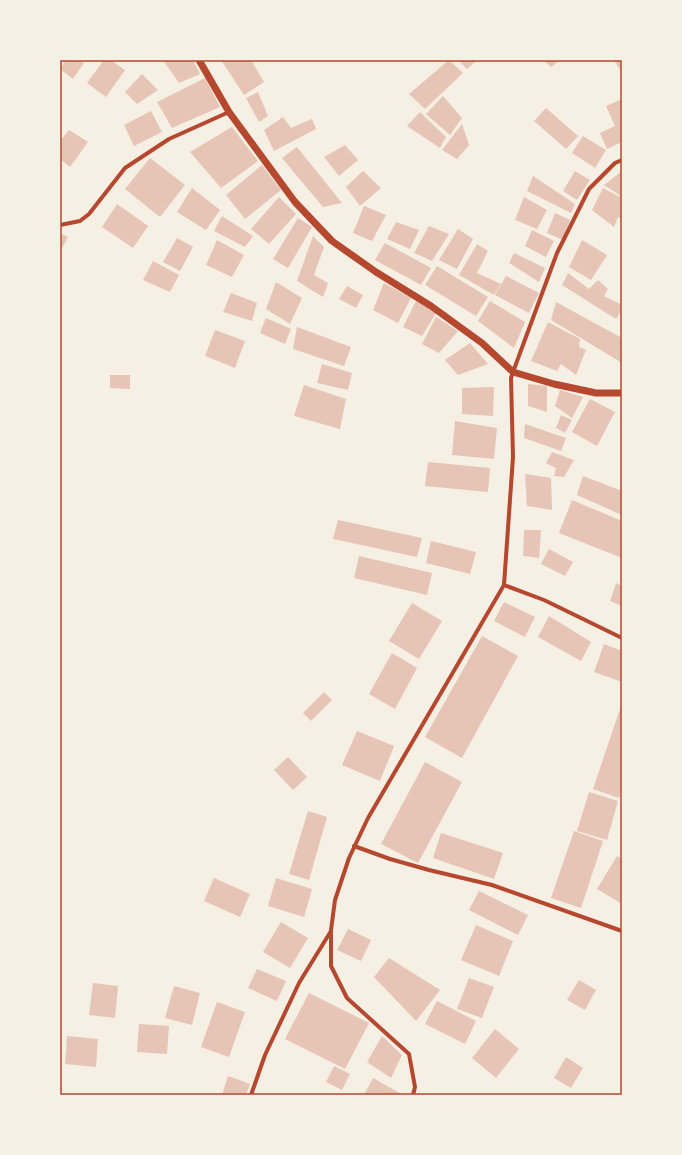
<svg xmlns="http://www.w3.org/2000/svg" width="682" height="1155" font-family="'Noto Serif',serif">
  <rect width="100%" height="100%" fill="#f6efe4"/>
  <g fill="#e6c5b7">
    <polygon points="66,60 80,60 84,63 73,79 60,69"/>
    <polygon points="104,60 111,60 125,70 106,97 87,83"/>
    <polygon points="163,60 193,60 200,74 179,83"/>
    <polygon points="221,60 251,60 264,82 244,95"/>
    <polygon points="449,60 463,73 425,109 409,94"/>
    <polygon points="458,60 477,60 467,69"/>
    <polygon points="543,60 560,60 551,67"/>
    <polygon points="618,60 622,60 622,72 615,62"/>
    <polygon points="142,74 158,90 137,104 125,92"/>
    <polygon points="205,78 220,107 172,128 157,102"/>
    <polygon points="258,92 268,116 259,122 246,98"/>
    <polygon points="443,96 462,118 450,135 426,114"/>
    <polygon points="622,99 622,142 607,149 600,133 615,126 606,106"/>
    <polygon points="546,108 578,136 566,149 534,121"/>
    <polygon points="151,111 162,132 134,146 124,125"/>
    <polygon points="420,112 446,137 440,148 407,126"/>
    <polygon points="283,117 291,128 312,119 316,129 274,151 264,130"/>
    <polygon points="462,124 469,145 457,159 442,150"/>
    <polygon points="232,127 258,161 221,188 190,152"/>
    <polygon points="69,130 88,142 70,167 60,159 60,141"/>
    <polygon points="583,136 606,150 595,168 572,153"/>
    <polygon points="345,145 358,160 339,176 324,157"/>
    <polygon points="297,147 342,203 323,207 282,158"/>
    <polygon points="150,158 185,185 160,217 125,189"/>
    <polygon points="262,165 281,190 245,219 226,195"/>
    <polygon points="363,171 381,188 360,206 346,187"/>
    <polygon points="575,171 590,180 577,200 563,191"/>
    <polygon points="622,171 622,195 621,196 604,185"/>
    <polygon points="533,176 575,204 571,213 527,191"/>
    <polygon points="192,188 220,210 206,230 177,212"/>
    <polygon points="603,188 622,198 622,219 618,217 614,227 592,210"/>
    <polygon points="279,197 296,214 269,244 251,229"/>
    <polygon points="524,197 547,210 537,229 515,220"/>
    <polygon points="117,204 148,226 133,248 102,227"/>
    <polygon points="364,206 386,215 372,241 353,233"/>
    <polygon points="555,213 570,220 563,240 547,233"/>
    <polygon points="222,216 253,236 245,247 214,231"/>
    <polygon points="298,218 312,227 288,268 273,259"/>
    <polygon points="396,222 419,230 410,249 387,239"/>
    <polygon points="429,226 449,234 432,261 414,253"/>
    <polygon points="458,229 473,239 457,269 439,260"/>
    <polygon points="532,230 554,241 546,257 525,246"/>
    <polygon points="60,233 68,237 60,252"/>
    <polygon points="313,236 324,247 314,275 328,283 323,297 297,281"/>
    <polygon points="177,238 193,247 180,271 163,262"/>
    <polygon points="217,240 244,255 232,277 206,265"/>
    <polygon points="582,240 607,255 591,280 569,267"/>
    <polygon points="385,243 431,268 421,285 375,260"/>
    <polygon points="477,244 488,251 477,273 501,284 494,295 459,275"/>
    <polygon points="514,253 545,268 539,282 509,263"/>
    <polygon points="153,261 179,275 170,292 143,280"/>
    <polygon points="437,266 488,297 476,316 425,285"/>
    <polygon points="568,273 589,289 598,280 608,289 604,296 622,305 622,310 616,319 562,285"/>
    <polygon points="506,276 539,293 529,313 495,295"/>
    <polygon points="276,282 302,298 290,324 266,309"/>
    <polygon points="384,283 411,298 398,323 373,310"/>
    <polygon points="347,286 363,295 356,308 339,299"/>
    <polygon points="231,293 257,303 252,321 223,312"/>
    <polygon points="416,301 436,313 422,336 403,327"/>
    <polygon points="490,301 525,322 514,348 478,321"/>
    <polygon points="556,302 622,338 622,363 551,320"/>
    <polygon points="436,317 458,331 439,353 422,344"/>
    <polygon points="266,318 291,329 285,344 260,333"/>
    <polygon points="548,322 580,339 579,347 586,350 576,375 561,364 557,371 531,361"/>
    <polygon points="297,327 351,347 344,366 293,349"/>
    <polygon points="215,330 245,341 235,368 205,356"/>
    <polygon points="470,343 488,364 458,375 445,360"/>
    <polygon points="322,364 352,373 348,390 317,383"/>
    <polygon points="110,375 130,375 130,389 110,388"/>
    <polygon points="528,384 547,386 547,412 528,406"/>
    <polygon points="304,385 346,399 340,429 294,416"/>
    <polygon points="494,387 493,416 462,414 462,388"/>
    <polygon points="560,390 583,397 572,418 555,406"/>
    <polygon points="590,399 615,412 597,446 572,432"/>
    <polygon points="561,415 572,420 565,433 556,428"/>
    <polygon points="455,421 497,428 494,459 452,455"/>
    <polygon points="525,424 566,438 561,451 524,438"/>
    <polygon points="552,452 574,460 564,477 554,476 556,468 546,463"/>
    <polygon points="428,462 490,468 488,492 425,486"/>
    <polygon points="525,474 551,478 552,510 527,506"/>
    <polygon points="583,476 622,491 622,515 577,495"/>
    <polygon points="572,500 622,521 622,558 559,533"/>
    <polygon points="338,520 422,538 417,557 333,539"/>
    <polygon points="524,530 541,530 539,558 523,556"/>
    <polygon points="431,541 476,552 470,574 426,563"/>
    <polygon points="549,549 573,562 565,576 541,564"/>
    <polygon points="359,556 432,573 427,595 354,578"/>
    <polygon points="616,583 622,586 622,606 610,601"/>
    <polygon points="504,602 535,617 525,637 494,621"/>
    <polygon points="412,603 442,621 419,659 389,641"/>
    <polygon points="549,616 591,642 581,661 538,637"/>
    <polygon points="482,636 518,656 462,758 425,737"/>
    <polygon points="604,644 622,651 622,682 594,672"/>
    <polygon points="392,653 417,668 395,709 369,694"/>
    <polygon points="324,692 332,700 311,721 303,713"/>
    <polygon points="622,703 622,789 619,798 593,789"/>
    <polygon points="357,731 394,746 380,781 342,765"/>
    <polygon points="288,757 307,777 293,790 274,770"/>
    <polygon points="425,762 462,782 418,863 381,844"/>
    <polygon points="589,792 618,801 607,840 577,831"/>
    <polygon points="308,811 327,817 309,880 289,874"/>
    <polygon points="574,831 603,841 581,908 551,898"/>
    <polygon points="441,833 503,853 494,879 433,858"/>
    <polygon points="617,856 622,859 622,904 597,889"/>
    <polygon points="214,878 250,894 240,917 204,901"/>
    <polygon points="276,878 312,889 304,917 268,906"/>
    <polygon points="479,891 528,915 518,935 469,910"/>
    <polygon points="281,922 308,938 290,968 263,952"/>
    <polygon points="476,925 513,941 499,976 461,960"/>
    <polygon points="348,929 371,940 361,961 337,950"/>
    <polygon points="389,958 440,990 416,1021 374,977"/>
    <polygon points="257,969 286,981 277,1001 248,988"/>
    <polygon points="469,978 494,987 482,1018 457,1009"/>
    <polygon points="579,980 596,990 585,1010 567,1000"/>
    <polygon points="93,983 118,986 115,1018 89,1015"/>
    <polygon points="174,986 200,993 192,1025 165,1018"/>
    <polygon points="309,993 369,1023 345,1069 285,1039"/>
    <polygon points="437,1001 476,1021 465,1044 425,1024"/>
    <polygon points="217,1002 245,1012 229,1057 201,1047"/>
    <polygon points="139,1024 169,1026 167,1054 137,1052"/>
    <polygon points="495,1029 519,1049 496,1078 472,1058"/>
    <polygon points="67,1036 98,1039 96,1067 65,1064"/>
    <polygon points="382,1036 402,1055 391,1078 367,1062"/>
    <polygon points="566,1057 583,1068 571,1088 554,1078"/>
    <polygon points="334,1066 350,1074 342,1090 326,1082"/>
    <polygon points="228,1076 250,1084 246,1095 222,1095"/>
    <polygon points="373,1078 403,1095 364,1095"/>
  </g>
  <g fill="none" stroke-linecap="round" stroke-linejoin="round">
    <g stroke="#b5482f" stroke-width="4">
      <polyline points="60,225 80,221 89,214 125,168 169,139 229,112"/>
      <polyline points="504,585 544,600 622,638"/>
      <polyline points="354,846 390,859 429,870 492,885 622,931"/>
      <polyline points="251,1095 265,1055 299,983 331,931"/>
      <polyline points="413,1095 415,1087 409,1054 347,998 331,966 331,930 335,900 349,858 368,818 504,585 513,457 511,378 513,372 557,253 589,189 615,163 622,160"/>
    </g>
    <polyline stroke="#b5482f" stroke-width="7" points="199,60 229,112 295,202 332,241 376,272 431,306 482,343 513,372 554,384 596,393 622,393"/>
  </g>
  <rect width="682" height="1155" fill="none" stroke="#f6efe4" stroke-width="122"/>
  <rect x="61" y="61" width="560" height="1033" fill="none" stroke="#b5482f" stroke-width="1.5"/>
</svg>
